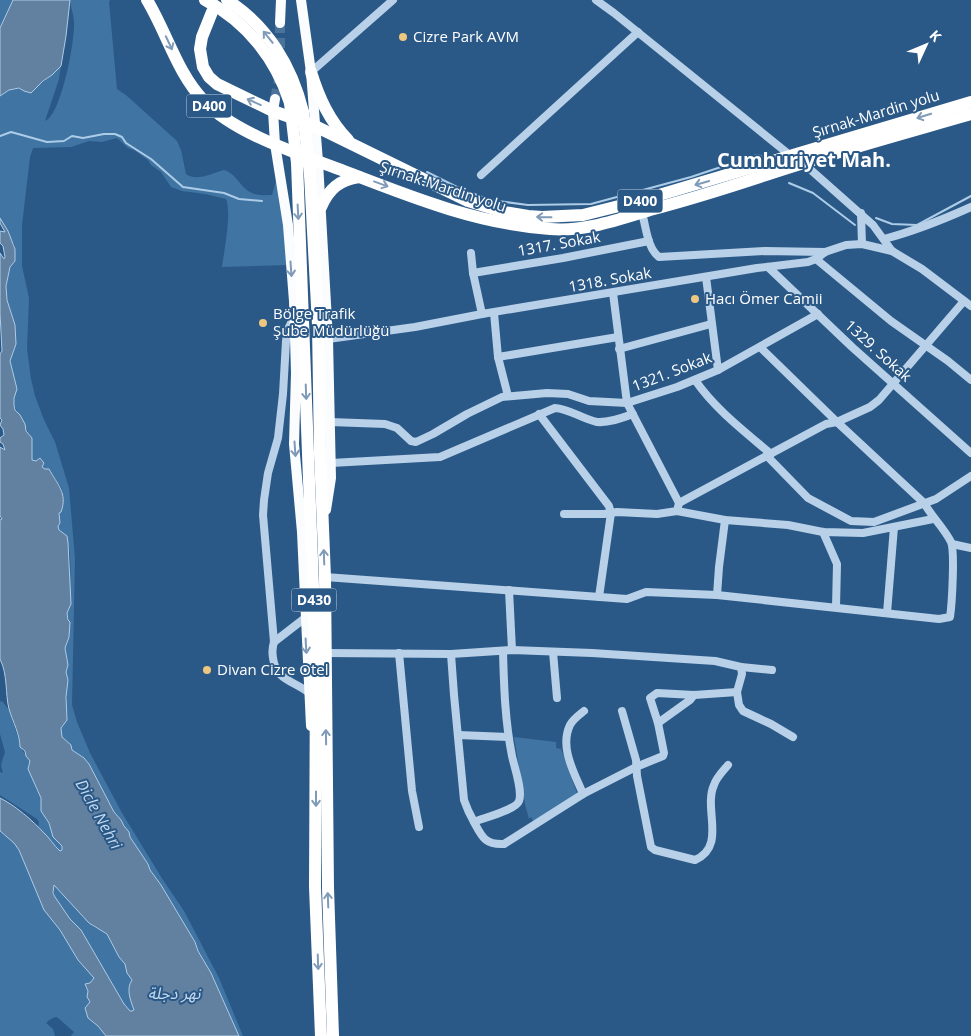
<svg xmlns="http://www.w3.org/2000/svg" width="971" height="1036" font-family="'Open Sans','Noto Sans Arabic',sans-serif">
  <rect width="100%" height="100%" fill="#2b5987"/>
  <g fill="#4074a3">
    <polygon points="0,0 13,0 0,28"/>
    <path d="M 70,0 L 110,0 L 109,2 L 117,89 L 127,96 L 177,141 L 181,150 L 186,174 C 197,182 212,173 224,170 C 237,174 240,188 252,193 C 258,196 265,195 272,195 L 279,170 L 291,265 L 222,267 C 224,251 232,213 226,199 L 205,194 L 182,191 L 171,187 L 161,172 L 151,165 L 148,160 L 134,150 L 128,148 L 117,138 L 102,142 L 89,141 L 71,147 L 33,148 L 30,157 L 22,225 L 22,266 L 29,298 L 27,349 L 31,379 L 35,396 L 44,420 L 55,442 L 69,488 L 75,559 L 72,705 L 77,722 L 90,753 L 122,813 L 163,880 L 184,911 L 219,978 L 243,1036 L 239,1036 L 211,973 L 198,951 L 195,942 L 161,885 L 150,870 L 148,864 L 130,837 L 121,820 L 114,812 L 89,764 L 84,758 L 72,750 L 71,745 L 62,737 L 61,728 L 67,720 L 66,672 L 68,665 L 65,648 L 69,637 L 70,624 L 67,613 C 68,610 69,609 70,606 C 71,602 69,598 69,594 C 70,578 72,560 68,543 C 66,535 60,533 58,526 L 60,523 L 59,513 L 63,497 L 62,489 L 49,469 L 46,469 L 42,467 L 42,459 L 39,458 L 36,461 L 32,460 L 32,440 L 14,405 L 15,382 L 10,361 L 16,344 L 15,325 L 7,300 L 6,286 L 10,267 L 15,260 L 15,246 L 0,218 L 0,96 L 9,90 L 38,86 L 52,75 L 61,66 L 59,79 L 45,121 C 61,116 75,41 74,23 C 74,16 71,8 70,0 Z"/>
    <polygon points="2,701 9,710 22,750 30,761 28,766 36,788 41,799 41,811 49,823 53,837 62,846 62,850 60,851 38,827 39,822 37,819 0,795 0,772 3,773 1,765 5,752 0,734 0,702"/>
    <polygon points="514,737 556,742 556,748 561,749 577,793 574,798 534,822 531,817 529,819 525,804"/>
    <path d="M 0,832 L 14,843 L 19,850 L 44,910 L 60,930 L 78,960 L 86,968 L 94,978 L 90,983 L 85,984 L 88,991 L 87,997 L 90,1002 L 86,1007 L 88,1018 L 98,1026 L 106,1036 L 71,1036 L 74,1032 L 57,1017 C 53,1017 49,1020 46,1023 L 53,1029 L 55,1036 L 0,1036 Z"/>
    <polygon points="54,885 83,916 94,927 107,933 119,957 125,964 128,973 132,980 130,990 134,1010 130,1012 124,1004 81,930 70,919 55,897 53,887"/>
  </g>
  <g fill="#6280a0" stroke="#adcce8" fill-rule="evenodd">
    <polygon points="13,0 70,0 66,36 61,66 52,75 43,81 31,93 24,91 19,88 9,90 0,96 0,28"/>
    <path d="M 0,218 L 8,231 L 15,249 L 15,261 L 10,267 L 6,286 L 7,300 L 15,325 L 16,344 L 10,361 L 17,389 L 14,398 L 14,405 L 15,410 L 20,415 L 25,424 L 26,431 L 32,438 L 32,460 L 36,461 L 40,458 L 44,463 L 42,467 L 45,469 L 49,469 C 57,484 68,493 61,512 L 59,513 L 60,523 L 58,526 L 59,530 L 67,536 L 68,543 L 71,604 L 67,613 L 68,620 L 70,622 L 69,637 L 65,648 L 68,665 L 66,672 L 68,680 L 66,697 L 67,720 L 61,728 L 62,737 L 71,745 L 72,750 L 84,758 L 89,764 L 114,812 L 121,820 L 124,826 L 129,832 L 130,837 L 148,864 L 150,870 L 161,885 L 195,942 L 198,951 L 211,973 L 239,1036 L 106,1036 L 98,1026 L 88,1018 L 85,1008 L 90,1002 L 87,997 L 88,991 L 85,984 L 90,983 L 94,978 L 78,960 L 60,930 L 44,910 L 19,850 L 14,843 L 0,831 L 0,798 C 16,806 32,820 44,833 C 50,838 53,845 60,851 L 62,850 L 62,846 L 53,837 L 49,823 L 41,811 L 41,798 L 28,769 L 30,761 L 26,756 L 25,751 L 20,747 C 20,735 13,722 9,709 C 5,693 8,675 0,659 L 0,520 L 2,519 L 0,516 L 0,447 L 5,450 L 3,444 L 0,442 L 0,438 L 4,435 L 3,429 L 0,425 L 2,420 L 0,418 L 0,354 L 2,351 L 0,313 L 0,253 L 4,259 L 5,257 L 3,246 L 0,243 L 0,231 L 5,232 L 0,223 ZM 54,885 L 89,923 L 107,934 L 119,957 L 125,964 L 127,973 L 132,980 C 126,989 130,999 134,1010 L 132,1011 L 130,1011 L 124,1004 L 81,930 L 70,919 L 55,897 L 53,893 Z"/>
  </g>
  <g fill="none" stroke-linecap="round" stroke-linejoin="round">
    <g stroke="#adcce8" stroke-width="2">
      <polyline points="0,136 11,132 47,142 64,141 72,136 83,138 104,134 115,134 122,137 126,143 151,159 183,187 224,193 239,199 262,201"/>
      <polyline points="427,172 459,188 490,200 528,205 591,204 691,177 757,155 765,157"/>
      <polyline points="789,183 813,193 855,225"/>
      <polyline points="876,218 892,224 917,225 971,196"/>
    </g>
    <g stroke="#4b7299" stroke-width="10" stroke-dasharray="10 5" stroke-linecap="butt">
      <polyline points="280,23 280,57"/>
      <polyline points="275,99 280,74"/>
    </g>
    <g stroke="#b8d1e8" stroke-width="8">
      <polyline points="596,0 614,13 791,156"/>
      <polyline points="311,72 393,0"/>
      <polyline points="803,163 873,225 892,251 922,269 971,306"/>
      <polyline points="481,175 638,32"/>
      <path d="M 642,213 C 646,226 647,248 659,257 L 765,251 L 825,252"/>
      <polyline points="861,213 862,244"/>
      <path d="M 884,239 C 915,231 942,220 971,207"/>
      <polyline points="471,253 473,273 482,314"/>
      <polyline points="816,259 891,321 948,361 971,380"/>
      <polyline points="768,267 852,347 971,453"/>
      <polyline points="473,273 563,258 649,241"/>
      <polyline points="706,277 718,370"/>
      <polyline points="613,293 627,403 679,503 678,507"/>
      <polyline points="494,313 498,357 508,396"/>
      <path d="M 294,317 L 288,329 L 286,341 L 283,394 L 278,438 L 268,473 L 264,500 L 263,515 L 274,642 C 272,648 272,652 273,658 C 276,680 292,680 308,692"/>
      <polyline points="328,339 415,327 482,314 757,268 808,262 816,259 825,252 846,245 862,244 892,251"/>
      <polyline points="619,349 711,324"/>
      <polyline points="498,357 618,337"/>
      <path d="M 695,380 C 715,409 744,431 771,454"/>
      <polyline points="539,414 609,506 611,513 599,597"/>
      <polyline points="330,422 385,424 397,428 411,441 416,442 433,434 467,414 502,397 547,393 568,394 589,401 627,403 677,387 718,370 818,314"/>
      <polyline points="767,456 808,498 851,521 874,522 936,499 971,476"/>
      <path d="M 331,463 L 440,457 L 555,408 C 570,409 582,419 597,422 C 609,423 622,418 633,414"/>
      <polyline points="679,503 826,424 837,422 870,407 879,400 964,301"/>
      <polyline points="564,514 604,514 617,512 657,514 677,511 725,520 788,525 823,532 863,533 933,519"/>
      <polyline points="823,532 837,564 836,607"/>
      <polyline points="952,544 971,548"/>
      <path d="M 325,577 L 627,599 L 646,592 L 717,595 L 939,619 L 950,617 C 952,604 955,551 951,542 C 944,528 932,517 924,503 L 837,422 L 760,347"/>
      <polyline points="509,590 512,650"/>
      <polyline points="717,595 719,567 725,520"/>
      <polyline points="887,613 894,527"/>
      <polyline points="274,642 305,618"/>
      <polyline points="553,652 557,698"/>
      <polyline points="326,653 451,654 512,650 592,653 715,661 741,667 772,670"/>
      <polyline points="399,653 412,791 419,827"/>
      <path d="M 451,654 L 454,695 L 464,800 C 467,809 470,815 474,822 C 482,837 485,845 504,844 L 583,794 L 636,767 L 663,756 L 664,753 L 658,723 L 650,698 L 657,693 L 694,695 L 737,692"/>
      <polyline points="741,667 742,674 737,692 739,705 743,711 771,724 793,737"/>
      <path d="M 622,711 L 636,760 L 637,776 L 651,847 L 655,850 L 695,860 C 727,846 703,809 714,785 C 716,778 723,771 728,765"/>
      <polyline points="658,723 690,700 694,695"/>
      <polyline points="458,735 508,737"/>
      <path d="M 583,794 C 575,774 559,748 570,725 C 573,719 579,715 584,711"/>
      <path d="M 474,822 C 483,818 516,810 519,801 C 523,791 514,766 512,756 C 505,721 504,687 503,652"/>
    </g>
    <g stroke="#fafcfe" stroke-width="10">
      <polyline points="301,0 311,72 318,162 328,339 331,478 326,510"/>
      <polyline points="280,23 281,0"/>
      <polyline points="275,99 273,111 275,144 288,225 294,301 296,373 294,444 302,532 311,726"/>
    </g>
    <g stroke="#fff" stroke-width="12">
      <path d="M 147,0 C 167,33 177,73 204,101 C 235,134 302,155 344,171 C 411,197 478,224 550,229 C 584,232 617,220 650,210 C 692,199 733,186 775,172 C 839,151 905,133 971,114"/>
      <path d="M 205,0 C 247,22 276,59 290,103"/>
      <path d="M 227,0 C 268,26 292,67 303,112"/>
      <polyline points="212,12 202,37 200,49 203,67 209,77 217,84 273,111 315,126 468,201 504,212 528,216 542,217 583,215 639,201 971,102"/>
      <path d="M 311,72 C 319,98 329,120 348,140"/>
      <polyline points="297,163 316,665 315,887 321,1036"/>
      <polyline points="310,175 318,325 320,454 325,577 328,888 333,1036"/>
      <path d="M 321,207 C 329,189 339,180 359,177"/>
    </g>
    <g stroke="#fff" stroke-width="12">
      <polyline points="290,103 297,163"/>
      <polyline points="303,112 310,175"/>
    </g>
  </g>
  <defs><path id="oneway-shaft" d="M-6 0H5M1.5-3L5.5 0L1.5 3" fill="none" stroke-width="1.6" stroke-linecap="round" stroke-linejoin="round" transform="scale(1.25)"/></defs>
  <g stroke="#809bb7">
    <use href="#oneway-shaft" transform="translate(268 37) rotate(-129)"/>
    <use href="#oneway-shaft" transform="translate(169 43) rotate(65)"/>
    <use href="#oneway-shaft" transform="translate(254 102) rotate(-156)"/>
    <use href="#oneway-shaft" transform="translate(924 116) rotate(163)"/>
    <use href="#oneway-shaft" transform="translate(702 183) rotate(164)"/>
    <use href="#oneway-shaft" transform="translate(381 184) rotate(20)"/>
    <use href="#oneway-shaft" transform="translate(298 212) rotate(87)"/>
    <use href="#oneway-shaft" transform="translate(544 217) rotate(-179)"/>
    <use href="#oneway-shaft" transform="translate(306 392) rotate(88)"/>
    <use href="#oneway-shaft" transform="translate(324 557) rotate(-92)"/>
    <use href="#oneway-shaft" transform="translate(326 737) rotate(-91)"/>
    <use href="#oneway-shaft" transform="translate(316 799) rotate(90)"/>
    <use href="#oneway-shaft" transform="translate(328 900) rotate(-92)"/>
    <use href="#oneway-shaft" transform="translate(318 962) rotate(88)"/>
  </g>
  <g stroke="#7e9ab7">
    <use href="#oneway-shaft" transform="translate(291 269) rotate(86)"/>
    <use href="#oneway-shaft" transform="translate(295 449) rotate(86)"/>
    <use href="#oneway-shaft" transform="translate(306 646) rotate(87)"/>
  </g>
  <g fill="#edc780" stroke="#2b5987" stroke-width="2">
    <circle cx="403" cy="37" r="5"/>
    <circle cx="695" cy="299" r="5"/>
    <circle cx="263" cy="323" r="5"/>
    <circle cx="207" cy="670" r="5"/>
  </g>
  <g text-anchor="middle" stroke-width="4" stroke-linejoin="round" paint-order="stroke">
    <g fill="#2b5987" stroke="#bfcddb" stroke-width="1">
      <rect x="186.5" y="94.5" width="45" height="23" rx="4"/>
      <rect x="617.5" y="189.5" width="45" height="23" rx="4"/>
      <rect x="291.5" y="588.5" width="45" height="23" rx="4"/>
    </g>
    <g font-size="14" font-weight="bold" fill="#fff">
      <text x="209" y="111">D400</text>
      <text x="640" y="206">D400</text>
      <text x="314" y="605">D430</text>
    </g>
    <g font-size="15" fill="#fff" stroke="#2b5987" text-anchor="start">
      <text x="413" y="42">Cizre Park AVM</text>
      <text x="705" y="304">Hacı Ömer Camii</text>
      <text x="273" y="319">Bölge Trafik<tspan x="273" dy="17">Şube Müdürlüğü</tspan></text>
      <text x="217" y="675">Divan Cizre Otel</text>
    </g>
    <g font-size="15" fill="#fff" stroke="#2b5987">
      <text transform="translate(876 114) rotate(-17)" y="5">Şırnak-Mardin yolu</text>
      <text transform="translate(443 187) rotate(18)" y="5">Şırnak-Mardin yolu</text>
      <text transform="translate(559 244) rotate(-10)" y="5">1317. Sokak</text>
      <text transform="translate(610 280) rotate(-10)" y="5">1318. Sokak</text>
      <text transform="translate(878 351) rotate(42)" y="5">1329. Sokak</text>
      <text transform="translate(672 372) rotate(-21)" y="5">1321. Sokak</text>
    </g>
    <g font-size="16" font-style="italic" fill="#c4daef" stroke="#2b5987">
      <text transform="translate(99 814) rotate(61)" y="6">Dicle Nehri</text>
      <text x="174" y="999">نهر دجلة</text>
    </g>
    <g font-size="20" font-weight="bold" fill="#fff" stroke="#2b5987">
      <text x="804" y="167">Cumhuriyet Mah.</text>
    </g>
  </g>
  <g transform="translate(926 45) rotate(46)" stroke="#2b5987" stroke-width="4" paint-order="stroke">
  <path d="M0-4L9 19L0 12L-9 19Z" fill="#ffffff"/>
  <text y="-8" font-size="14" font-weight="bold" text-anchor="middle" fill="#ffffff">K</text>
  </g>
</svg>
